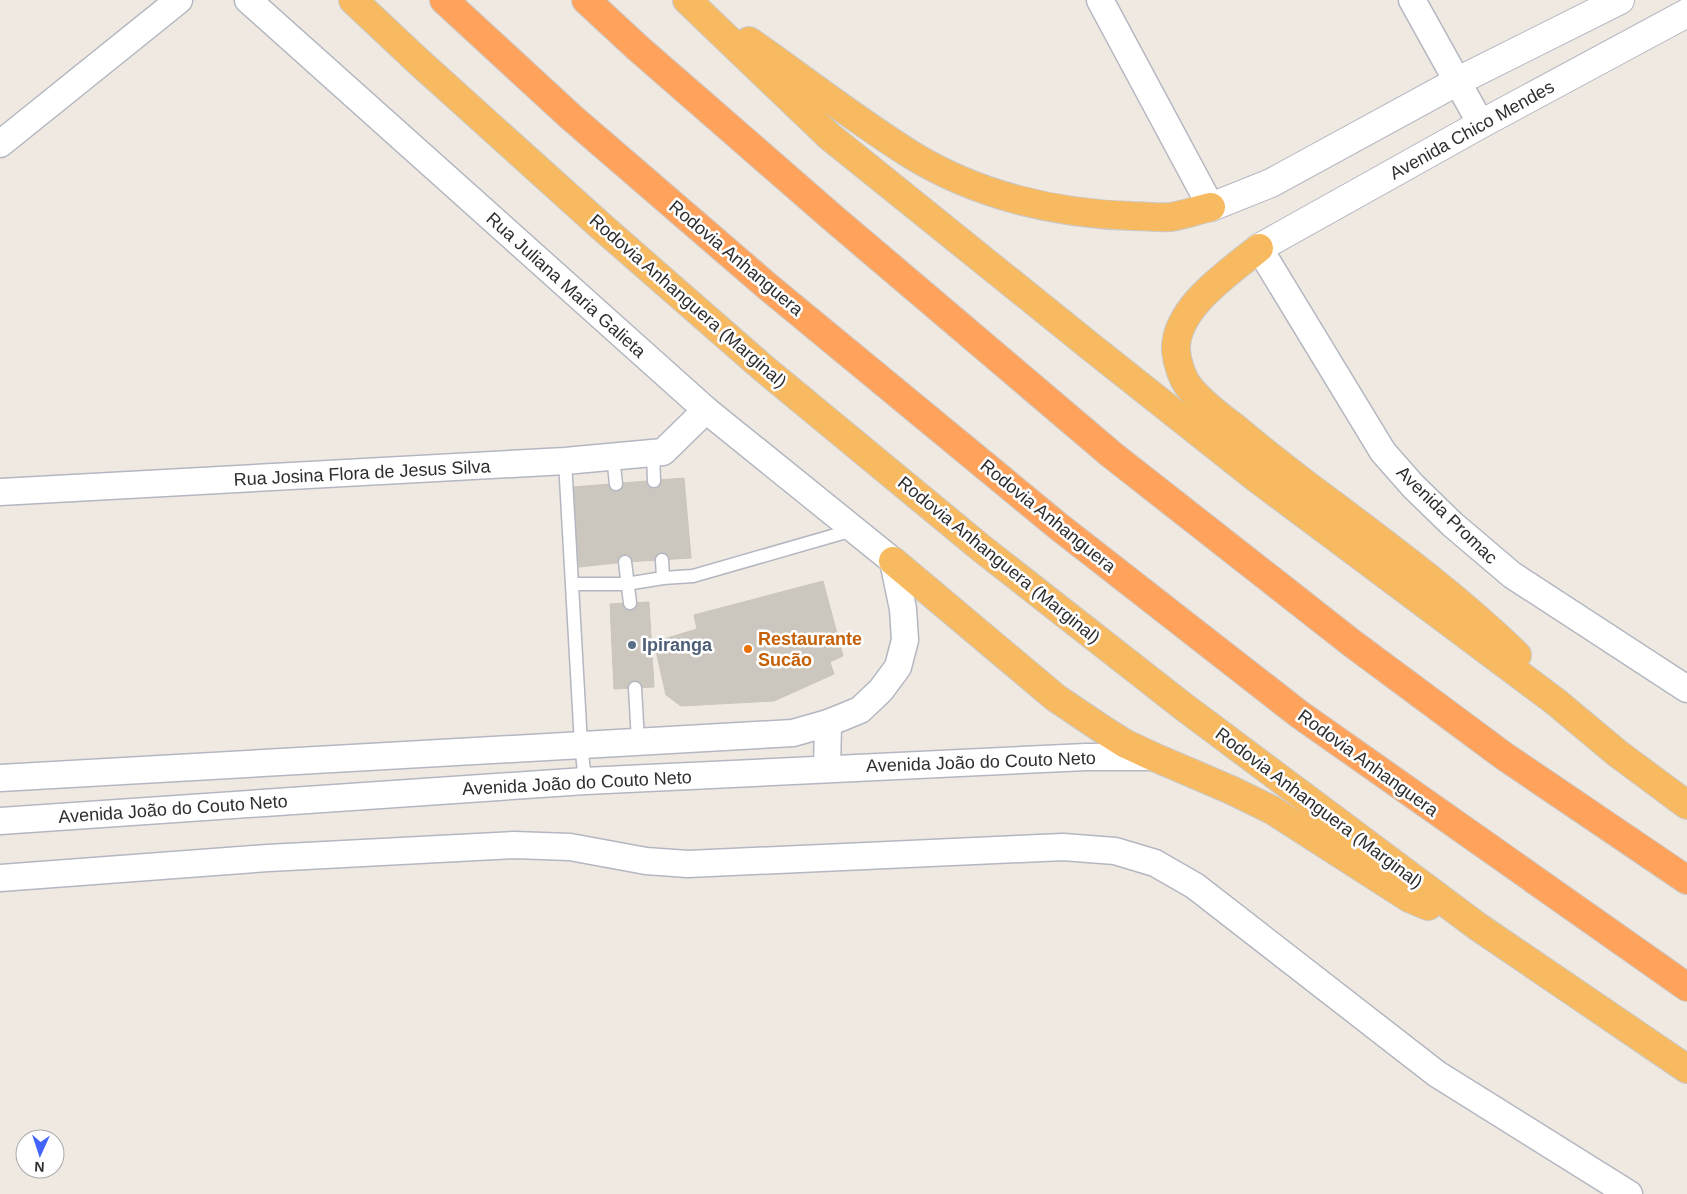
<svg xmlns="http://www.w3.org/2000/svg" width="1687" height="1194" font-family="Arial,sans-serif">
  <rect width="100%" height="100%" fill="#efe9e1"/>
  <g fill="#cbc7bf" stroke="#cbc5ba">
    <polygon points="684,478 691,558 625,562 579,567 573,487"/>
    <polygon points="823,581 843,656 830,662 834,674 774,701 681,706 666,695 654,642 697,629 694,615"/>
    <polygon points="649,602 654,687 614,689 610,604"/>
  </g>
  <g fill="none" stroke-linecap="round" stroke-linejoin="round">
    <g stroke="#b4b7c1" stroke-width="15">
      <g id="service">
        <polyline points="653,453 654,481"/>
        <polyline points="613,457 616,484"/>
        <polyline points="565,461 581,744 585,781"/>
        <polyline points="662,560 663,578"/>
        <polyline points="625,562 630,603"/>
        <polyline points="573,584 626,584 663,578 693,576 853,530"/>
        <polyline points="635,688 638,741"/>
      </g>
    </g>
    <g stroke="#b4b7c1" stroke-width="29">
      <g id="minor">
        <polyline points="1100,0 1211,207"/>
        <polyline points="1412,0 1481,124"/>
        <polyline points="0,144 179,0"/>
        <polyline points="1259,248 1383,452 1413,486 1452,524 1512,575 1687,689"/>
        <polyline points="0,492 565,461 663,452 706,410"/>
        <polyline points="827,769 828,723"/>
        <polyline points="0,778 793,733 828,723 860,710 881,690 898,667 905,640 903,609 893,561 706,410 248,0"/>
        <polyline points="0,821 585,781 1086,757 1154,757"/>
        <polyline points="0,878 268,858 514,845 570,847 646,861 688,864 1063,847 1115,851 1155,863 1195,886 1437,1074 1629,1194"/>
      </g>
    </g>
    <g stroke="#b4b7c1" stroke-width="30">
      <g id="tertiary">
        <polyline points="1211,207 1271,183 1458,81 1620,0"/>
        <polyline points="1259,248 1481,124 1687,13"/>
      </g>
    </g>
    <g stroke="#c9c9c9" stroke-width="30">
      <g id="trunk">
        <polyline points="353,0 419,62 603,228 762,367 981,548 1184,707 1477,926 1687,1069"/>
        <polyline points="687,0 829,136 1091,347 1255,477 1556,702 1617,753 1687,805"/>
        <path d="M 749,41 C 802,78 854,119 910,154 C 976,195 1055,214 1133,216 C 1145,216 1159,218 1171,217 C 1184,215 1198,210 1211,207"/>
        <path d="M 1259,248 C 1230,272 1174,308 1176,351 C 1177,362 1182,378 1189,387 C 1201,402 1218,415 1234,427 C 1255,445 1277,462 1299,479 C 1373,535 1450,590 1517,655"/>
        <polyline points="893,561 1056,698 1102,729 1124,743 1154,757 1231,790 1272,810 1409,898 1428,906"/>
      </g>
    </g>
    <g stroke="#c9c9c9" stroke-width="30">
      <g id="motorway">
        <polyline points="444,0 571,117 767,286 1058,526 1299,714 1687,987"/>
        <polyline points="586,0 639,49 833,218 1112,455 1353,644 1504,756 1687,880"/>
      </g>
    </g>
    <use href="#service" stroke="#fff" stroke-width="12"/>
    <use href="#minor" stroke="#fff" stroke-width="26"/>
    <use href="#tertiary" stroke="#fff" stroke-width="28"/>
    <use href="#trunk" stroke="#f8ba60" stroke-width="28"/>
    <use href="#motorway" stroke="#ffa35c" stroke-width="28"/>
  </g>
  <circle fill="#5c6f8a" stroke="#fff" stroke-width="2" cx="632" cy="645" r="5"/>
  <circle fill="#e8710a" stroke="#fff" stroke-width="2" cx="748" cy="649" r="5"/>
  <g text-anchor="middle" stroke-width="5" stroke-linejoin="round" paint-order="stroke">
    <g font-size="18" fill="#2e2e2e" stroke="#fff">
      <text transform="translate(1472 130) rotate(-29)" y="6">Avenida Chico Mendes</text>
      <text transform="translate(736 258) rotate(40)" y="6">Rodovia Anhanguera</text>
      <text transform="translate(566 285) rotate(42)" y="6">Rua Juliana Maria Galieta</text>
      <text transform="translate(688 301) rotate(41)" y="6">Rodovia Anhanguera (Marginal)</text>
      <text transform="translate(362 473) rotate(-3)" y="6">Rua Josina Flora de Jesus Silva</text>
      <text transform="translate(1447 515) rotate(44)" y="6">Avenida Promac</text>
      <text transform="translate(1048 516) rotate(39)" y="6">Rodovia Anhanguera</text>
      <text transform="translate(999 560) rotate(39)" y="6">Rodovia Anhanguera (Marginal)</text>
      <text transform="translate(981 762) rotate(-2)" y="6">Avenida João do Couto Neto</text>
      <text transform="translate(1368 763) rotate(36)" y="6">Rodovia Anhanguera</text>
      <text transform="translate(577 783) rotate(-3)" y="6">Avenida João do Couto Neto</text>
      <text transform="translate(1319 808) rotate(37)" y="6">Rodovia Anhanguera (Marginal)</text>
      <text transform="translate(173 809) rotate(-4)" y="6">Avenida João do Couto Neto</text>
    </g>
    <g font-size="18" font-weight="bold" fill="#c56008" stroke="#fff" text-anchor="start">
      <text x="758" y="645">Restaurante<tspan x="758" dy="21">Sucão</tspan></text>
    </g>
    <g font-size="18" font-weight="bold" fill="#4e5e75" stroke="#fff" text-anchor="start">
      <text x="642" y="651">Ipiranga</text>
    </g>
  </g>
  <g transform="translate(40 1154) rotate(183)"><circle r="24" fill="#ffffff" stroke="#ababab"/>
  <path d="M0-4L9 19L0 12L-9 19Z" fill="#4264fb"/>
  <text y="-8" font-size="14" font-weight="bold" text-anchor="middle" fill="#2e2e2e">N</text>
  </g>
</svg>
